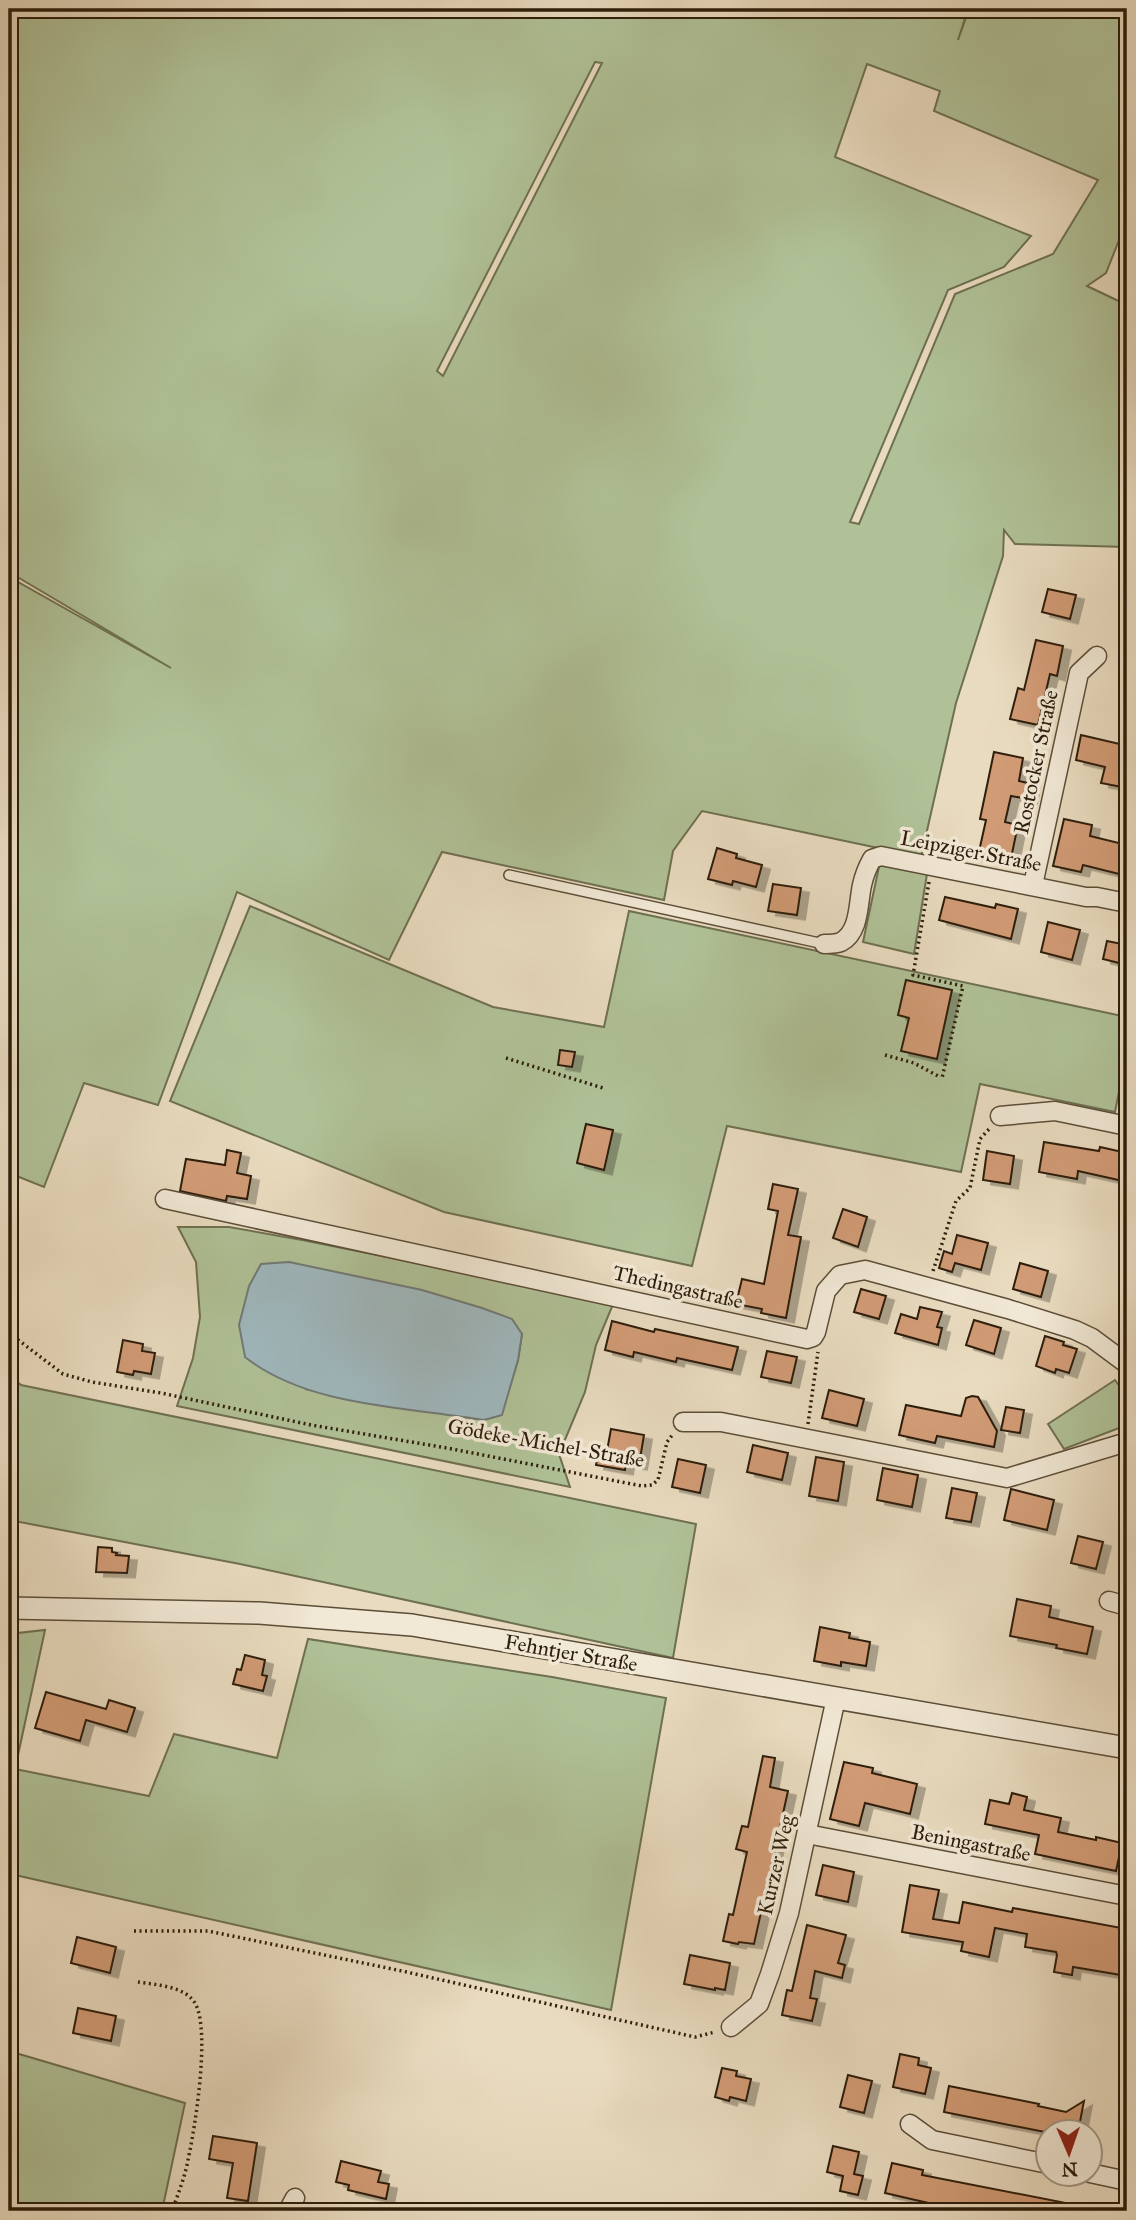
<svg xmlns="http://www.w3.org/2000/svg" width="1136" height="2220" font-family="'IM FELL Great Primer',serif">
  <defs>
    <filter id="shadow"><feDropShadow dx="8" dy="4.5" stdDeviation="0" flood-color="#0004"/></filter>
  </defs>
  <rect width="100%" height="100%" fill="#e9dbbf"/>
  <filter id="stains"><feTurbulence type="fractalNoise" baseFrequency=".00286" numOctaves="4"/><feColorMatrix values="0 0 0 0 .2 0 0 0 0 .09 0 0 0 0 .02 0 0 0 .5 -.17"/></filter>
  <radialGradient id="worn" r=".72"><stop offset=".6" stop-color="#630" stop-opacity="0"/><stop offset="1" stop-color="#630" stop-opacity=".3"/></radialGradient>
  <g fill="#b0c197" stroke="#6e7051" stroke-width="2" fill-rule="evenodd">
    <path d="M 9,9 L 968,9 L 958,40 L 969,9 L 1127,9 L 1127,220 L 1106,273 L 1087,286 L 1127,305 L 1127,547 L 1015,544 L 1004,530 L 1003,556 L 956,703 L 921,857 L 702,811 L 673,851 L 664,900 L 442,852 L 389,960 L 237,892 L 158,1105 L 84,1083 L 44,1187 L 9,1173 L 9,577 L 171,668 L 9,572 ZM 595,62 L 602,63 L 443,376 L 437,371 ZM 867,64 L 940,91 L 934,111 L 1098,180 L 1053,254 L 955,294 L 859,524 L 850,522 L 948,290 L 1004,267 L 1031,236 L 835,157 Z"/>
    <polygon points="880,862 927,874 914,954 863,942"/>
    <polygon points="250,906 493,1007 604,1027 629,911 1127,1017 1127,1051 1115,1112 980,1084 961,1172 727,1126 692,1266 444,1212 170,1101"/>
    <path d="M 178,1227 L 229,1227 L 302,1240 L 614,1302 L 596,1345 L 585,1392 L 559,1454 L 570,1487 L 177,1406 L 193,1358 L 200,1317 L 196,1262 ZM 522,1334 L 518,1360 L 501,1415 L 484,1420 L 370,1403 L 305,1389 Z"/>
    <polygon points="9,1375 21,1385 696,1524 673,1658 240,1564 9,1520"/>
    <polygon points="1127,1379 1127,1425 1064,1449 1048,1424 1115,1380 1120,1387"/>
    <polygon points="45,1630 15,1769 149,1796 174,1734 277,1758 308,1639 552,1677 666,1698 611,2010 15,1875 9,1900 9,1634"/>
    <polygon points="9,2051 185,2103 162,2211 9,2211"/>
  </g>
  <path fill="#9fb8be" stroke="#717a76" stroke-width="2" d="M 289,1262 L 422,1290 L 482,1308 L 512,1319 L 522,1334 L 518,1360 L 502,1415 L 484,1420 C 407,1407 308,1407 245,1357 L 239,1325 L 249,1286 L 261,1264 Z"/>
  <g fill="#d19b75" stroke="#2d1e0b" stroke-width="2" filter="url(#shadow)">
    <polygon points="1048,589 1076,595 1070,619 1042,612"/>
    <polygon points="1036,640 1063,646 1057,676 1050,674 1038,725 1010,719 1018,688 1024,690"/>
    <polygon points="1081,735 1124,745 1119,768 1127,769 1127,788 1101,783 1105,767 1076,760"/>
    <polygon points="994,752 1023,758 1019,781 1032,784 1029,799 1011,796 1005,822 1018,825 1010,863 978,856 986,820 980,819"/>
    <polygon points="1064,819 1092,825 1090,836 1127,845 1127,876 1083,865 1081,872 1053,866"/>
    <polygon points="717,848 737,854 736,858 762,865 756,887 733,881 732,885 708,879"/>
    <polygon points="773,884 801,888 797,915 768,911"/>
    <polygon points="945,897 995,908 996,904 1018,909 1011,939 939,920"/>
    <polygon points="1048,922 1080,930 1072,960 1041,952"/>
    <polygon points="1107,941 1127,945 1127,965 1103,959"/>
    <polygon points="906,980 952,990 937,1059 901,1051 909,1018 898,1015"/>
    <polygon points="560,1050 575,1052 572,1067 558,1065"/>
    <polygon points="586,1124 613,1130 604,1170 577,1163"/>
    <polygon points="1044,1142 1099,1151 1100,1147 1127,1153 1123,1181 1078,1171 1077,1179 1039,1172"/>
    <polygon points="227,1150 241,1153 237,1173 251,1176 247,1199 227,1196 226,1201 180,1191 186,1159 225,1165"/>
    <polygon points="987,1151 1014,1156 1010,1184 983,1180"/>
    <polygon points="773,1184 798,1189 788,1235 801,1237 786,1318 761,1313 762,1309 736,1304 742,1279 764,1284 778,1211 768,1209"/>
    <polygon points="843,1209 867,1217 858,1247 833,1238"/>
    <polygon points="957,1235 988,1243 981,1270 955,1263 952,1272 939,1268 944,1251 952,1254"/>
    <polygon points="1020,1263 1048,1271 1041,1297 1013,1289"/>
    <polygon points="861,1289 886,1296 879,1319 854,1312"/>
    <polygon points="920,1307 942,1312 937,1327 942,1328 938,1345 895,1333 901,1314 917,1319"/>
    <polygon points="974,1320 1001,1328 994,1354 966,1345"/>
    <polygon points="612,1321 654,1332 655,1329 738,1347 732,1370 677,1358 676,1362 634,1352 633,1357 605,1350"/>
    <polygon points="1045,1336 1064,1342 1063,1345 1077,1349 1069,1373 1056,1369 1055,1373 1036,1366"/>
    <polygon points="123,1340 143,1344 142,1351 155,1353 151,1374 134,1371 133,1375 117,1372"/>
    <polygon points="767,1351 797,1357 791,1383 761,1377"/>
    <polygon points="829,1390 864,1399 857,1426 822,1418"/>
    <polygon points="972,1396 978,1397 997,1431 994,1447 937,1436 935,1443 899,1435 906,1405 961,1416 966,1398"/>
    <polygon points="1006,1407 1024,1410 1020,1433 1001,1430"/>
    <polygon points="611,1429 644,1435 639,1465 626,1463 625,1470 596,1465 599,1450 607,1451"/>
    <polygon points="753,1445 788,1453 782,1480 747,1472"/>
    <polygon points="816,1457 844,1462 838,1501 809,1496"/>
    <polygon points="678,1459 706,1465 700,1493 672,1487"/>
    <polygon points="883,1468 918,1475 912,1507 877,1500"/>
    <polygon points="952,1488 977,1493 971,1522 946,1518"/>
    <polygon points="1011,1489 1054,1500 1047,1530 1004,1520"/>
    <polygon points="1078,1536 1103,1542 1096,1569 1071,1563"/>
    <polygon points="98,1547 112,1548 112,1552 117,1553 116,1555 129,1556 127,1573 96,1572"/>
    <polygon points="1017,1599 1051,1606 1049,1617 1093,1627 1087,1654 1056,1648 1057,1645 1010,1636"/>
    <polygon points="820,1627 850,1633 849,1638 870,1642 866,1666 841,1662 841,1666 814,1661"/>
    <polygon points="245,1655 265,1660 262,1675 267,1676 263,1691 233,1684 237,1669 241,1670"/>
    <polygon points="46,1692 106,1709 109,1700 135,1708 127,1732 86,1720 80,1741 35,1728"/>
    <polygon points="763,1756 775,1758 770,1787 788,1791 754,1944 739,1942 738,1944 723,1941 729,1914 733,1915 747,1852 736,1849 742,1826 748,1827"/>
    <polygon points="844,1762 873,1768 872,1773 917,1784 910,1814 865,1803 859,1826 830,1819"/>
    <polygon points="1012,1793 1027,1797 1024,1810 1061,1818 1058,1832 1096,1840 1096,1837 1122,1843 1116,1871 1035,1854 1039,1835 985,1824 990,1800 1009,1804"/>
    <polygon points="823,1865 854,1872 848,1902 816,1895"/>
    <polygon points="910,1885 939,1890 933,1919 959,1923 963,1902 1012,1912 1013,1908 1127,1929 1127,1976 1073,1967 1072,1975 1054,1972 1057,1955 1056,1952 1025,1947 1027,1934 995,1928 989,1957 961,1951 963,1942 902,1932"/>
    <polygon points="807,1925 846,1935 838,1963 845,1965 842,1978 815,1971 810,1998 817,1999 812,2021 782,2015 787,1990 792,1991"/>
    <polygon points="77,1937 116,1947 110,1973 71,1963"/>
    <polygon points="690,1955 730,1963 725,1990 715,1988 715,1990 684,1984"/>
    <polygon points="78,2008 116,2016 111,2041 73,2033"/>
    <polygon points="900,2054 919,2058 918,2065 931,2068 925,2094 893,2087"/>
    <polygon points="722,2068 737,2071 736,2076 751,2079 746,2101 730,2097 729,2101 715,2097"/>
    <polygon points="848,2075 872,2081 864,2113 840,2107"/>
    <polygon points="949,2086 1039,2104 1038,2106 1066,2112 1084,2101 1078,2132 1045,2132 944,2112"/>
    <polygon points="213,2136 257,2143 248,2201 227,2198 233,2163 209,2159"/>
    <polygon points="833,2146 859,2152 854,2174 863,2176 858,2195 840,2191 843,2176 827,2172"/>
    <polygon points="341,2161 381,2171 378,2182 389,2184 386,2199 348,2190 349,2185 336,2182"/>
    <polygon points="892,2163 923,2170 922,2175 1071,2204 1071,2211 955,2211 936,2207 937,2205 885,2193"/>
  </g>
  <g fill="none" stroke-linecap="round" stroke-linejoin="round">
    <g stroke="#5c4d38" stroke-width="12">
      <polyline id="service" points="509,875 824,944"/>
    </g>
    <g stroke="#5c4d38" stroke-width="21">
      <g id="minor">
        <polyline points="1033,885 1079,673 1097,656"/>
        <path d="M 824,944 C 830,944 836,944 841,942 C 860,932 858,903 862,885 C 864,876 867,868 872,859 L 881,856 L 1086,897 L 1097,897 L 1127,903"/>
        <polyline points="1000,1116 1055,1111 1127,1126"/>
        <polyline points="165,1199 807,1339 813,1337 816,1332 826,1291 840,1275 865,1270 1008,1309 1075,1330 1092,1338 1127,1364"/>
        <polyline points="683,1422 721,1422 1007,1478 1127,1442"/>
        <polyline points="1109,1601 1127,1606"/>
        <polyline points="807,1834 1127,1896"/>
        <polyline points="731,2027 759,2004 770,1974 789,1913 836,1698"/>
        <polyline points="910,2124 932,2140 1048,2164"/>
        <polyline points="1090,2173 1127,2181"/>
        <polyline points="288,2211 295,2198"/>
      </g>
    </g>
    <g stroke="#5c4d38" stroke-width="24">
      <polyline id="tertiary" points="9,1608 259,1613 412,1625 1127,1748"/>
    </g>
    <g stroke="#2d1e0b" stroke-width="3.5" stroke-dasharray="2 3.5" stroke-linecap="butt">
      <polyline points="929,882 913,975 963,986 942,1078"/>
      <polyline points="885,1055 914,1063 938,1076"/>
      <polyline points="506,1058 603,1088"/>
      <polyline points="933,1271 956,1201 970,1188 980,1139 990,1128"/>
      <polyline points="9,1333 63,1374 92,1382 161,1393 311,1425 447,1448 642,1486 652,1485 658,1480 667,1442 673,1434"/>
      <polyline points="808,1424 818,1352"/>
      <polyline points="134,1931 208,1931 402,1971 695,2037 715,2032"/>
      <path d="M 138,1982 C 156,1985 187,1986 196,2005 C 210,2034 195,2128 188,2160 C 185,2177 178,2194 172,2211"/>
    </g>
    <use href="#service" stroke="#f1e8d5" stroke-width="9"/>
    <use href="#minor" stroke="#f1e8d5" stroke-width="18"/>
    <use href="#tertiary" stroke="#f1e8d5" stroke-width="21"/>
  </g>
  <g text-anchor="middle" stroke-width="7" stroke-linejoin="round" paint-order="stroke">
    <g font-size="21" fill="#2d1e0b" stroke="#f1e8d5">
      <text transform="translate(1036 762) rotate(-78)" y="7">Rostocker Straße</text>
      <text transform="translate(971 851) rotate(11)" y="7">Leipziger Straße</text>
      <text transform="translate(678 1287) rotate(13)" y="7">Thedingastraße</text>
      <text transform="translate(546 1443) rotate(10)" y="7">Gödeke-Michel-Straße</text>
      <text transform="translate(571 1653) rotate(10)" y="7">Fehntjer Straße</text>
      <text transform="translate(971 1843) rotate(11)" y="7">Beningastraße</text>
      <text transform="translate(776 1865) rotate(-77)" y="7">Kurzer Weg</text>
    </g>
  </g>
  <rect width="1136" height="2220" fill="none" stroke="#e9dbbf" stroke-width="35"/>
  <rect x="10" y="10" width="1115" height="2199" fill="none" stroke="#2d1e0b" stroke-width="3.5"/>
  <rect x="18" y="18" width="1101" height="2185" fill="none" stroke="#2d1e0b" stroke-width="2"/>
  <g transform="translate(1069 2153) rotate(178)"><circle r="33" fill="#f1e8d5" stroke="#a39784" stroke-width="2"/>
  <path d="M0-5L12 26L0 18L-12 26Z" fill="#8f2418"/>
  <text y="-10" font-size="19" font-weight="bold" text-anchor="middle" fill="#2d1e0b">N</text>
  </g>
  <rect width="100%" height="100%" filter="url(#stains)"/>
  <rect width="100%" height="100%" fill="url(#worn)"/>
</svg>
